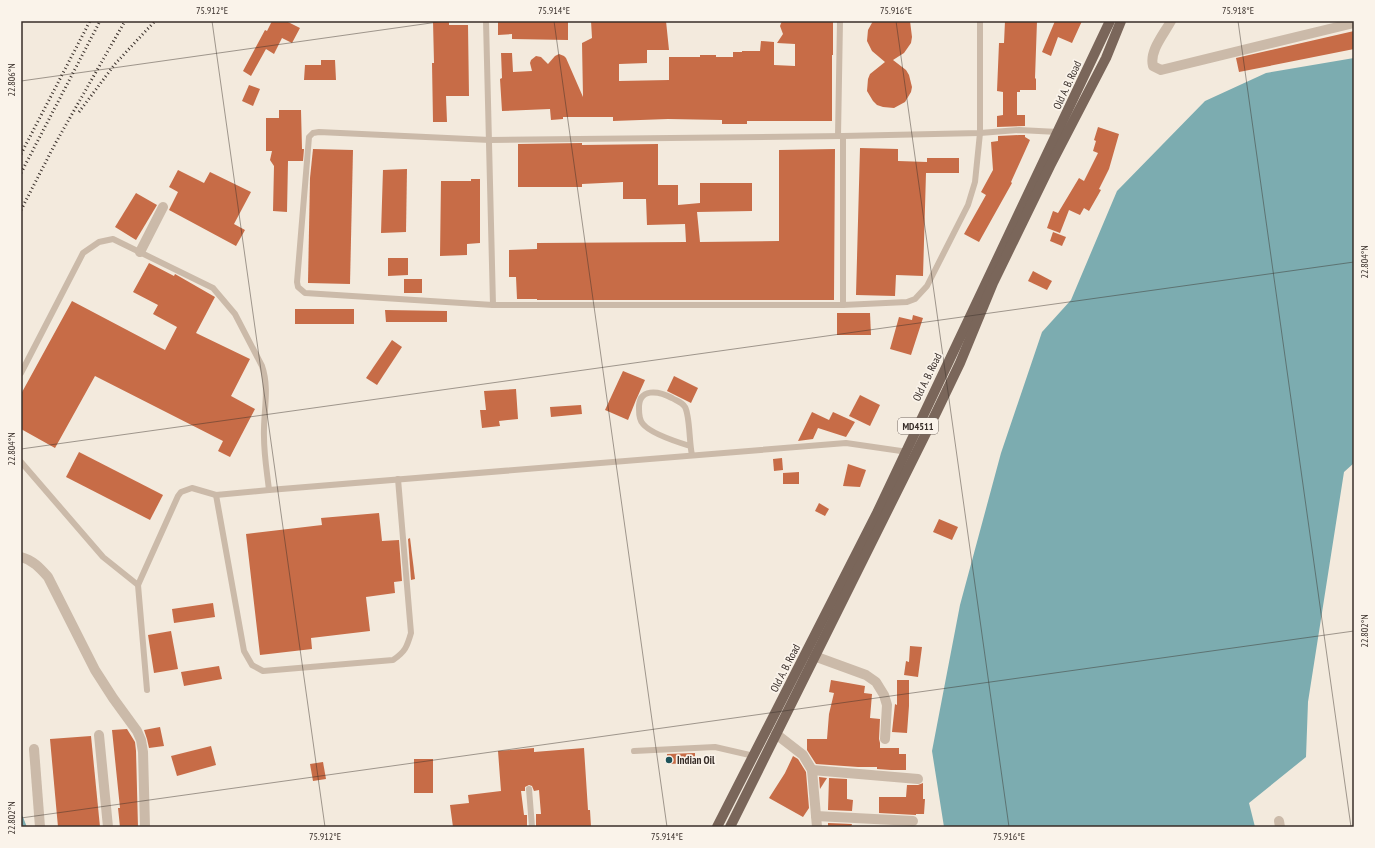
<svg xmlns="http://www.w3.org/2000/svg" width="1375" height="848" font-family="'PT Sans Narrow',sans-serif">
  <rect width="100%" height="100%" fill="#f3eadd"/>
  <polygon fill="#7cacb0" points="1354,58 1354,463 1344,472 1308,702 1306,757 1249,803 1255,827 944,827 932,751 960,605 1001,453 1042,332 1071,300 1117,191 1205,101 1266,73"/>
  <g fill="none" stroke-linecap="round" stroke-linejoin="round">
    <polyline stroke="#7cacb0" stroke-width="3.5" points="21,817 25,827"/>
  </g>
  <g fill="#c76c47">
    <polygon points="272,21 286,21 300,28 292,43 282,38 274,54 266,49 251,76 243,71 265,30 267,31"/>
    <polygon points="433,21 449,21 449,25 468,25 469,96 446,96 447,122 433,122 432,63 434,63"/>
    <polygon points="498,21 568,21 568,40 512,39 512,34 498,35"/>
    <polygon points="591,21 666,21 669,50 647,50 647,63 619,64 619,81 669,80 669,57 700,57 700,55 716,55 716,57 733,57 733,52 742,52 742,51 760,51 761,41 774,42 774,65 795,66 795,44 777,43 783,34 780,26 782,21 833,21 833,55 832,55 832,121 747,121 747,124 722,124 722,120 668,119 613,121 613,117 563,117 563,119 551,120 550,109 502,111 500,79 502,78 501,53 512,53 513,72 532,71 530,63 531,60 536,56 541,57 548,64 555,56 559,54 564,56 566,58 583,97 582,43 592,38"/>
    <polygon points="873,21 910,21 912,37 911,43 904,53 893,60 906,70 909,75 912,87 911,92 905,102 894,108 883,107 877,105 873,101 867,91 868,79 870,74 885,62 872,51 867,41 868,30"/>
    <polygon points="1005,21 1037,21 1035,78 1036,79 1036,90 1020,90 1020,92 1017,92 1017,115 1025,115 1025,126 997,127 997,116 1003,115 1003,92 997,91 999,43 1004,43"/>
    <polygon points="1055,21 1082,21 1072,43 1058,37 1051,56 1042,52"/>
    <polygon points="1354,31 1354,49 1239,72 1236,58"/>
    <polygon points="321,60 335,60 336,80 304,80 305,65 321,65"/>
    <polygon points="249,85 260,89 253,106 242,101"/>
    <polygon points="279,110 301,110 302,149 304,149 303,161 288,161 287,212 273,211 274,166 270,160 272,151 266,151 266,118 279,118"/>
    <polygon points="1098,127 1119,134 1109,169 1099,189 1101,190 1089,211 1084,208 1080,215 1069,210 1060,233 1047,228 1053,211 1058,213 1079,178 1084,181 1098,153 1093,151 1096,141 1094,140"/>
    <polygon points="1019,135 1025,135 1025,137 1030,140 1011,182 1012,183 979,242 964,234 986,195 981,192 993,170 991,142 998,141 998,136"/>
    <polygon points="582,143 582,145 658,144 658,185 678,185 678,205 700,203 700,183 752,183 752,211 697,212 700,242 779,241 779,150 835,149 834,300 537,300 537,299 517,299 516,277 509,277 509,250 537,249 537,243 686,242 685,224 647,225 646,199 623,199 623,182 582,184 582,187 518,187 518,144"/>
    <polygon points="860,148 898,149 898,161 927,162 927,158 959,158 959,173 926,173 923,276 896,275 895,296 856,295"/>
    <polygon points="313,149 353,150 350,284 308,283 310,178"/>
    <polygon points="407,169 406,232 381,233 383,170"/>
    <polygon points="178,170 204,183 210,172 251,192 234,224 245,230 236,246 169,210 178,192 169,187"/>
    <polygon points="471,179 480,179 480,243 467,244 467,255 440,256 441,181 471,181"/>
    <polygon points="136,193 157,205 136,240 115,227"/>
    <polygon points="1053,232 1066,237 1062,246 1050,241"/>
    <polygon points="388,258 408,258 408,275 388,276"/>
    <polygon points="149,263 174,276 175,274 215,297 196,333 250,359 231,396 255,409 230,457 218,451 223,441 95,376 55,448 21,429 21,394 72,301 165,350 177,327 153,314 158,305 133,292"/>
    <polygon points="1033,271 1052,281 1047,290 1028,281"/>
    <rect x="404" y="279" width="18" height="14"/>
    <rect x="295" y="309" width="59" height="15"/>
    <polygon points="385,310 447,311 447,322 386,322"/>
    <polygon points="837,313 870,313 871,335 837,335"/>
    <polygon points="913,315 923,318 911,355 890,349 899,317 912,320"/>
    <polygon points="392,340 402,347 377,385 366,378"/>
    <polygon points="623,371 645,380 636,400 628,420 605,410"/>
    <polygon points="674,376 698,388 691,403 667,391"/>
    <polygon points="516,389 518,419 499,421 500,426 482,428 480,410 486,410 484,391"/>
    <polygon points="860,395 880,405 870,426 849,416"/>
    <polygon points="581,405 582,414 551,417 550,407"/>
    <polygon points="812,412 829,420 833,412 855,422 846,437 818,428 813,439 798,441"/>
    <polygon points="79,452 163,495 150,520 66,477"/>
    <polygon points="782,458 783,470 774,471 773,459"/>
    <polygon points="848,464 866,470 860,487 843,486"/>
    <polygon points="799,472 799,484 783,484 783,473"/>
    <polygon points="819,503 829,509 825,516 815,511"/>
    <polygon points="379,513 382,541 399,540 402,581 394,582 395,593 366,597 370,631 311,638 312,649 260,655 246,534 322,525 321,518"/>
    <polygon points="939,519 958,527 952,540 933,532"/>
    <polygon points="410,538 415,579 411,580 408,539"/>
    <polygon points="213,603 215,617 174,623 172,609"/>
    <polygon points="171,631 178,669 154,673 148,635"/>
    <polygon points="910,646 922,647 918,677 904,675 906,661 909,662"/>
    <polygon points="219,666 222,679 184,686 181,672"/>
    <polygon points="831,680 865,686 864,693 872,694 870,718 880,719 879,739 880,743 880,748 899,748 899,754 906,754 906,770 891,770 877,769 877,767 858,767 816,764 807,750 807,739 827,739 829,714 834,693 829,692"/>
    <polygon points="897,680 909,680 909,706 907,733 892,732 895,704 897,705"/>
    <polygon points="160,727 164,746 149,748 147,739 144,730"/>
    <polygon points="127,729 135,742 136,751 138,827 120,827 118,808 120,808 112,730"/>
    <polygon points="91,736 100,827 58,827 50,739"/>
    <polygon points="211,746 216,765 177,776 171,756"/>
    <polygon points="534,748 534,752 584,748 588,810 590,810 591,827 536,827 536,814 541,814 539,790 534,791 532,786 529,785 525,787 525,791 521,791 524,815 527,815 527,827 453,827 450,805 469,803 468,795 501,791 498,751"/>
    <polygon points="695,753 695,763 668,764 667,754"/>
    <polygon points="793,756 798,759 806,772 809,808 803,817 769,798 785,773"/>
    <rect x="414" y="759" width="19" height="34"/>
    <polygon points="323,762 326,779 313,781 310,764"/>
    <polygon points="819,777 827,778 820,789"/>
    <polygon points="829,778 847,779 847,799 853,800 852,811 828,810"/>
    <polygon points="923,783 923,799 925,799 924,814 916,814 916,815 879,813 879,797 906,797 907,785 918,785"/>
    <polygon points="828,823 852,824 851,827 828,827"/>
  </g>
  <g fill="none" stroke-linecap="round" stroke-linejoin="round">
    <g stroke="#cbbaa9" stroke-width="6">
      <polyline points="486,21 493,305 843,305 843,136"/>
      <polyline points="838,136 840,21"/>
      <polyline points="493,305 305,293 298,287 297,282 309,137 313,133 319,132 490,140 843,136 980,133 1019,130 1058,132"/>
      <polyline points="843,305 907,302 915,299 927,286 968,205 975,182 980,133 980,21"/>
      <path d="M 21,373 L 83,253 L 99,242 L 113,239 L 213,288 L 235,314 L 262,366 C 270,389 263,413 264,437 C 264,455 267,472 269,490"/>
      <path d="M 690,446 C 677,442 651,434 643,424 C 640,421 639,413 639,409 C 638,387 659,391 672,398 C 677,401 682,402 685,407 C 690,416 689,442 692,455"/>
      <polyline points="21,462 103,557 138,585"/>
      <path d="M 216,495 L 244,651 L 252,665 L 263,671 L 393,660 C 405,652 407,647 411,633 L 398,479"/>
      <polyline points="147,690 138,585 178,496 181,492 192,488 216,495 269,490 846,443 908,452"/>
      <polyline points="634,751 715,747 754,756"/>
      <polyline points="529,789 532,827"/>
    </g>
    <g stroke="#cbbaa9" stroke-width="10">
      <path d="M 1171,21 C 1164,34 1149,51 1153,66 L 1161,70 L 1354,23"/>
      <polyline points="140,252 163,207"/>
      <path d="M 21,557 C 33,560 40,568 48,577 L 95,670 L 113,698 L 137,731 L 141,740 L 143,752 L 145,827"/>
      <polyline points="814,656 866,675 876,682 884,695 887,705 885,739"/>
      <polyline points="776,734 803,755 812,770 817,827"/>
      <polyline points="99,735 108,827"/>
      <polyline points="34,749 40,827"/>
      <polyline points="812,770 918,779"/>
      <polyline points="816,816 913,821"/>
      <polyline points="1279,821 1280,827"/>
    </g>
    <g stroke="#7a665a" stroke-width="10">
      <polyline points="717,827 877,513 1110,21"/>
      <polyline points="730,827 936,413 960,363 993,283 1050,166 1106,58 1121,21"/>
    </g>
    <g stroke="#382e29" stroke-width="3" stroke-dasharray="1 3" stroke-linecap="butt">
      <polyline points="79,112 115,64 155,21"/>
      <polyline points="21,154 90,21"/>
      <polyline points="21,173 100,21"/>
      <polyline points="21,210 55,144 125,21"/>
    </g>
  </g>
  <path fill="none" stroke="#382e29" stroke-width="1" stroke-opacity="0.45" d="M 212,21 L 325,827M 554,21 L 667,827M 896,21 L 1009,827M 1238,21 L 1351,827M 21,81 L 445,21M 21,449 L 1354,262M 21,818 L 1354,631"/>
  <circle fill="#1e535a" stroke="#faf3ea" stroke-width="1.5" cx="669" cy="760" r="4"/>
  <g text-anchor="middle" stroke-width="3.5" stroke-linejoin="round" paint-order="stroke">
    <rect fill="#faf3ea" stroke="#726963" stroke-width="1" x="898" y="418" width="40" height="16" rx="3"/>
    <g font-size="10" font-weight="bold" fill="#382e29">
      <text x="918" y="430">MD4511</text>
    </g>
    <g font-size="11" fill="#382e29" stroke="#faf3ea">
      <text transform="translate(1067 85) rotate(-65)" y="4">Old A. B. Road</text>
      <text transform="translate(927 377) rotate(-64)" y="4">Old A. B. Road</text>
      <text transform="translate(785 668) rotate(-63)" y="4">Old A. B. Road</text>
    </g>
    <g font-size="11" font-weight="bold" fill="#382e29" stroke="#faf3ea" text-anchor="start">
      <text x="677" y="764">Indian Oil</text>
    </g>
  </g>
  <rect width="1375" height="848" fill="none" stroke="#faf3ea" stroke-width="44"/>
  <rect x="22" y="22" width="1331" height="804" fill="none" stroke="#382e29" stroke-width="1.5"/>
  <g font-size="10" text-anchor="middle" fill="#382e29">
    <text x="212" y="14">75.912°E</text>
    <text x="554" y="14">75.914°E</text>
    <text x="896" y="14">75.916°E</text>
    <text x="1238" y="14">75.918°E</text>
    <text transform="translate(11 80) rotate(-90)" y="4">22.806°N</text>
    <text transform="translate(1364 262) rotate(-90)" y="4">22.804°N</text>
    <text transform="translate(11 449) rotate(-90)" y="4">22.804°N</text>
    <text transform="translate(1364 631) rotate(-90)" y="4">22.802°N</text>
    <text transform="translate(11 818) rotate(-90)" y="4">22.802°N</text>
    <text x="325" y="840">75.912°E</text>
    <text x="667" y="840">75.914°E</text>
    <text x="1009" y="840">75.916°E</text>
  </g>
</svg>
